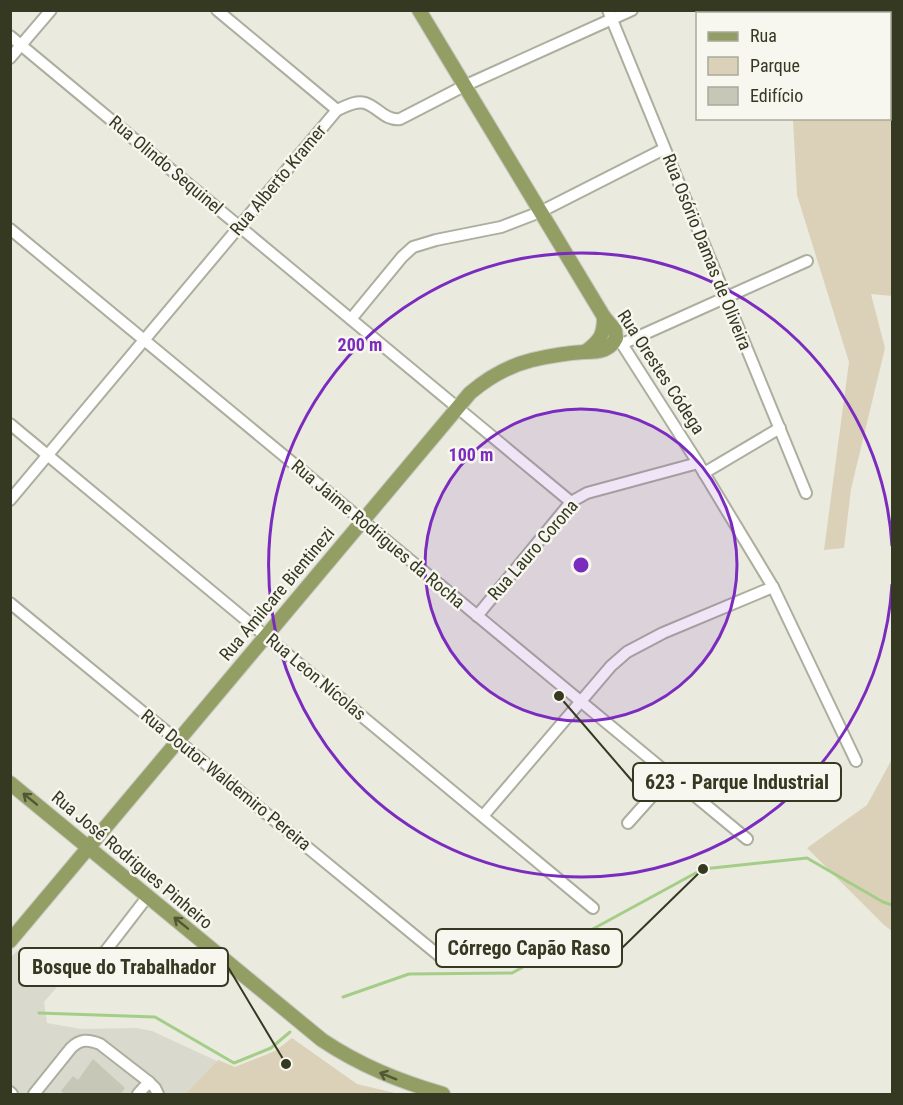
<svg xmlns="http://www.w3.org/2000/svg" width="903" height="1105" font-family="'Roboto Condensed',sans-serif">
  <rect width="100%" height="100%" fill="#eaeadf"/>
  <polygon fill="#dad9cd" points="17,951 57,987 44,1002 47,1023 81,1029 136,1028 152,1031 217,1061 185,1094 11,1094 10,958"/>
  <g fill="#dbd1b8">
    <polygon points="799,11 892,11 892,296 871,294 885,348 851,489 844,548 824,550 849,362 797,195 793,119 890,118 890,14 799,13"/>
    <polygon points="891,761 892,761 892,931 884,925 807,848 867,805"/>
    <polygon points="292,1038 357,1084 399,1094 185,1094 218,1060 235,1067 275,1051"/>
  </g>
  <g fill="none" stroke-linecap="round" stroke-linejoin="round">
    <g stroke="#a4ce88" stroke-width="3">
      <polyline points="343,997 409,974 512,973 703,869 807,858 883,902 892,905"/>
      <polyline points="39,1013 155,1017 234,1063 271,1048 290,1032"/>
    </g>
  </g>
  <polygon fill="#c7c7b7" points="93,1059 125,1088 120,1095 65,1095 61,1091 73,1076 78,1080"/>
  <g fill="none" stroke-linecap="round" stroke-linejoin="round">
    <g stroke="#acae9e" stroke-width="14">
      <g id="minor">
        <polyline points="217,10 337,110"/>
        <polyline points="608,10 806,493"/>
        <polyline points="747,10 748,14"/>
        <polyline points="10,36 571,502"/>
        <polyline points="10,58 51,10"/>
        <polyline points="10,229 747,839"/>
        <polyline points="351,319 402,257 413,247 436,240 501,227 540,212 664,149"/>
        <polyline points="615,340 622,344 698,463 773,587 856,761"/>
        <polyline points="622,344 807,261"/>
        <polyline points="10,424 593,908"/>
        <polyline points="704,473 780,428"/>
        <path d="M 10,500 L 337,110 C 345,107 355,100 365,103 C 378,107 385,121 400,119 L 464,86 L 632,10"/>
        <polyline points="10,603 442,958"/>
        <polyline points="477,616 571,502 587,493 698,463"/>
        <polyline points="483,816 611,666 627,652 663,633 773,587"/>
        <polyline points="628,823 670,776"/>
        <polyline points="84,979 148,896"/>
        <polyline points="10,1092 12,1094"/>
        <path d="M 34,1094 L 71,1048 C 80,1039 88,1039 100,1044 L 149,1082 L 155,1088 L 158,1094"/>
        <polyline points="138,1094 149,1082"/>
      </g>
    </g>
    <g stroke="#c6c8c1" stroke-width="16">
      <g id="major">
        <path d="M 585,352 C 600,341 604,335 604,317"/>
        <path d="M 10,783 L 322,1040 C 361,1066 399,1081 443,1094"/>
        <path d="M 10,941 L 470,393 C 489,377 508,366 532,360 C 549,356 567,353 584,352 C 592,351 600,353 607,348 C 611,346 614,342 616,338 L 615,330 L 604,317 L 419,10"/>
      </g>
    </g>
    <use href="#minor" stroke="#fff" stroke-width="10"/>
    <use href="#major" stroke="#939e64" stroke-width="14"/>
  </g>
  <defs><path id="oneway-shaft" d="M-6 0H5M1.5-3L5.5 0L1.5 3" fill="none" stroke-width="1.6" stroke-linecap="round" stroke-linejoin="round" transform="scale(1.5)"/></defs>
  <g stroke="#515735">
    <use href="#oneway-shaft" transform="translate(30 799) rotate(-141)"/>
    <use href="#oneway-shaft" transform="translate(181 923) rotate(-141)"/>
    <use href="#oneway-shaft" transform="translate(388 1076) rotate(-158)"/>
  </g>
  <circle cx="581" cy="565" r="156" fill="#7b2cbf" fill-opacity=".12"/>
  <g fill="none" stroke="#7b2cbf" stroke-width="3">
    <circle cx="581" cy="565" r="156"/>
    <path d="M892 584A312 312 0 1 1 892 546"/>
  </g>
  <g text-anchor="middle" stroke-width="5" stroke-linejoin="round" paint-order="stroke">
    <g font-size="18" fill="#353921" stroke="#f7f6ef">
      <text transform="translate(166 165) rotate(40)" y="6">Rua Olindo Sequinel</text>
      <text transform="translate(278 180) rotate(-50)" y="6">Rua Alberto Kramer</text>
      <text transform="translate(707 252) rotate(68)" y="6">Rua Osório Damas de Oliveira</text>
      <text transform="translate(661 372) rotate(57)" y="6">Rua Orestes Códega</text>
      <text transform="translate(378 534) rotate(40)" y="6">Rua Jaime Rodrigues da Rocha</text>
      <text transform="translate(533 550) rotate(-49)" y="6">Rua Lauro Corona</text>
      <text transform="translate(277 594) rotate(-50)" y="6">Rua Amilcare Bientinezi</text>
      <text transform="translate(316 677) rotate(40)" y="6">Rua Leon Nícolas</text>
      <text transform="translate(226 780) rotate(39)" y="6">Rua Doutor Waldemiro Pereira</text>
      <text transform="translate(132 860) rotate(40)" y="6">Rua José Rodrigues Pinheiro</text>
    </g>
  </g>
  <circle cx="581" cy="565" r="9" fill="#7b2cbf" stroke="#f7f6ef" stroke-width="3"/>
  <g font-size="18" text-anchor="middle" font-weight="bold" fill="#7b2cbf" stroke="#f7f6ef" stroke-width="5" stroke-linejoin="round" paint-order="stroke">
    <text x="360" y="351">200 m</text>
    <text x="471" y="461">100 m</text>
  </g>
  <path fill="none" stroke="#353921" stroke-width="2" d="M559 696L633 782M703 869L622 948M286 1064L228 967"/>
  <g fill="#353921" stroke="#f7f6ef" stroke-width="2">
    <circle cx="559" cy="696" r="6"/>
    <circle cx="703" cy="869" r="6"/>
    <circle cx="286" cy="1064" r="6"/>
  </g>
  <g fill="#f7f6ef" stroke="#353921" stroke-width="2">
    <rect x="633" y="763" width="208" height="38" rx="6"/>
    <rect x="436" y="929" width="186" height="38" rx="6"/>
    <rect x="19" y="948" width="209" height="38" rx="6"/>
  </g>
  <g font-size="20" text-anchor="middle" font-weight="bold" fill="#353921">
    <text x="737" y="789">623 - Parque Industrial</text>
    <text x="529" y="955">Córrego Capão Raso</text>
    <text x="124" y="974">Bosque do Trabalhador</text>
  </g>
  <rect width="903" height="1105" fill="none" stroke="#353921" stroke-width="24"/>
  <rect x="696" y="12" width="195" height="108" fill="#f7f6ef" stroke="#a9aa9d" stroke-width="1.5"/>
  <rect x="708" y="32" width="30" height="9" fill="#939e64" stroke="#a9aa9d" stroke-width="1.5"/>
  <text x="750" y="42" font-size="18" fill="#353921">Rua</text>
  <rect x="708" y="57" width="30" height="18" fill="#dbd1b8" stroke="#a9aa9d" stroke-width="1.5"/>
  <text x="750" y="72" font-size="18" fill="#353921">Parque</text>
  <rect x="708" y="87" width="30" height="18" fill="#c7c7b7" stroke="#a9aa9d" stroke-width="1.5"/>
  <text x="750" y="102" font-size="18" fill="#353921">Edifício</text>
</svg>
